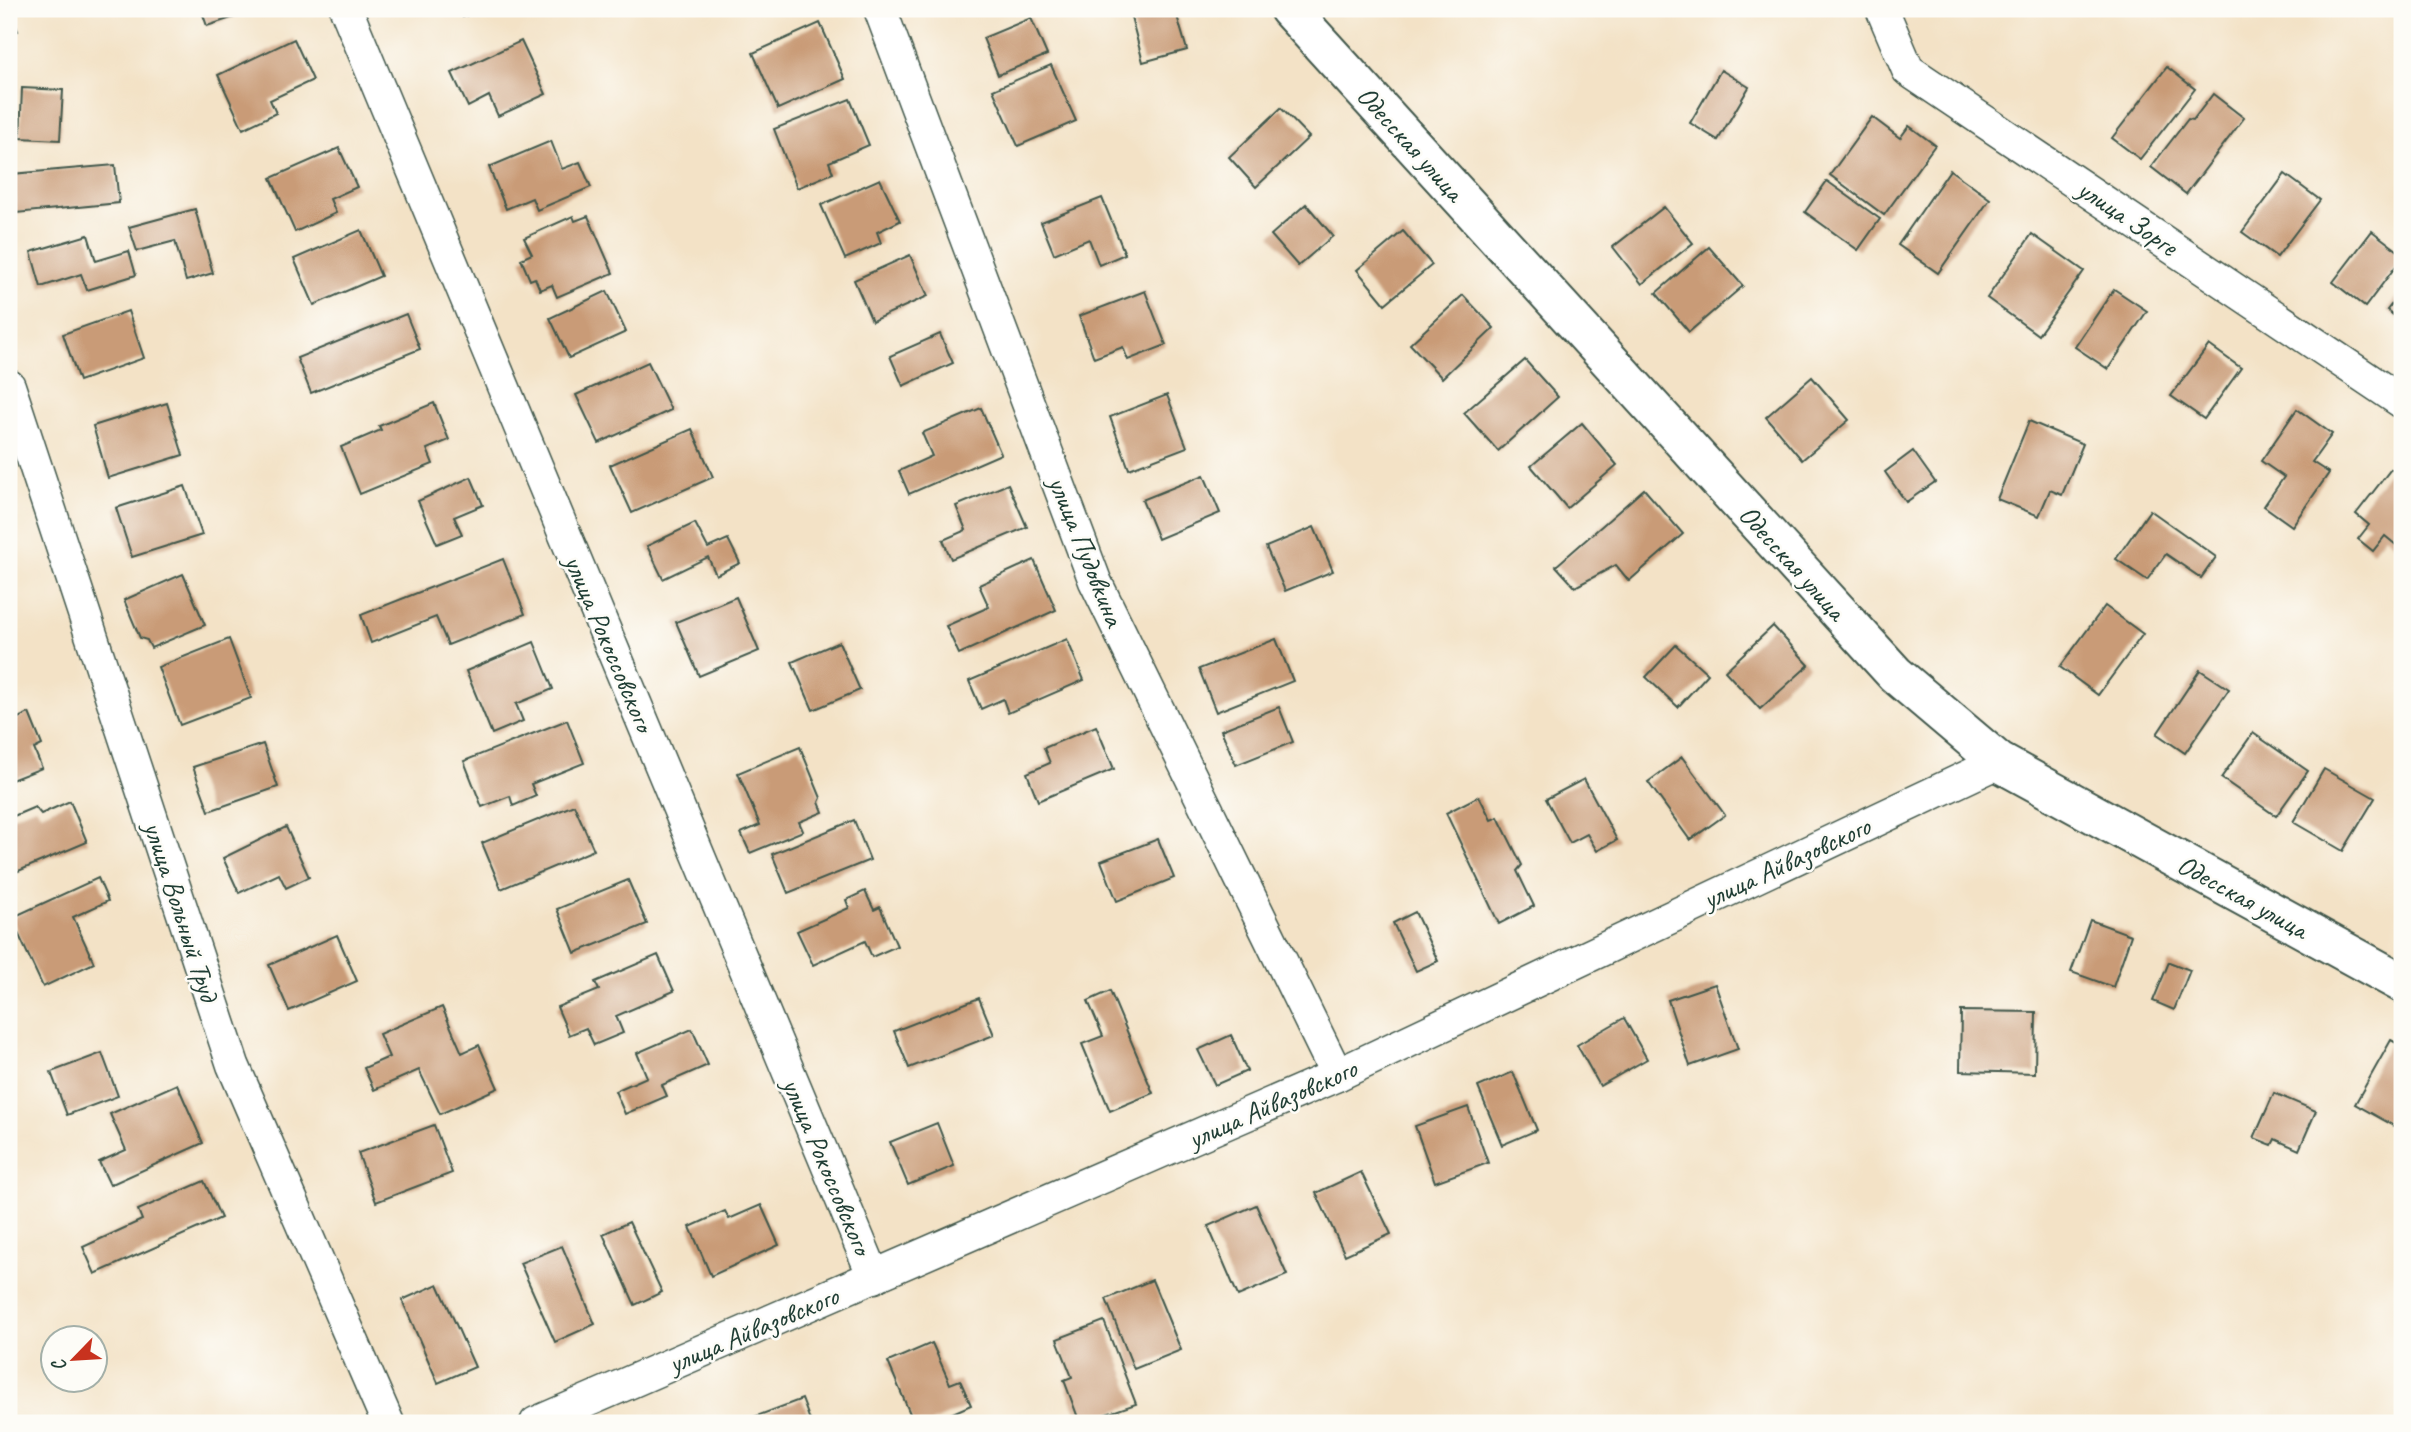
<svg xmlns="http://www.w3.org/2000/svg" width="2411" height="1432" font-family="Caveat,sans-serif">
  <rect width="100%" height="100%" fill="#fdfcf7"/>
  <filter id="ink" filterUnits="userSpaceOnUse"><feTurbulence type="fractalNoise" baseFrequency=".0143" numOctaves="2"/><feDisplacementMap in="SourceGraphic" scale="14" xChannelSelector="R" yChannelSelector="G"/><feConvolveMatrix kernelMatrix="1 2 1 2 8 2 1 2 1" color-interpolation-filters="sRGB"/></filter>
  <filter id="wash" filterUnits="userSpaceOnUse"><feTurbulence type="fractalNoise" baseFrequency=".00686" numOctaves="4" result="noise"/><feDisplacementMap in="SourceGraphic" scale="28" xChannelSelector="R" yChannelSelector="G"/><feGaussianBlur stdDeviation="1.57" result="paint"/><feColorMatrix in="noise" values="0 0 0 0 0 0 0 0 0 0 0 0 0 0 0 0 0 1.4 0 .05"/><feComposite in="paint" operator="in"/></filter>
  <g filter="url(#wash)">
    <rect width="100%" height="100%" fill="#f3e2c6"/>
    <g id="blocks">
      <g fill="#c99b77">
        <polygon points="9,9 18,31 9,35"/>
        <polygon points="201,9 259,9 207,26"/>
        <polygon points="459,9 482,9 463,17"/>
        <polygon points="1129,9 1175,9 1187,50 1143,62"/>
        <polygon points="1031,18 1047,55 998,75 983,38"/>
        <polygon points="820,23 845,79 778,109 753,53"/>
        <polygon points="294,39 313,80 270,100 276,113 243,129 218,75"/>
        <polygon points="521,41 546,94 498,116 489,96 468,107 452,73"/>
        <polygon points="1051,65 1076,121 1018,146 993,90"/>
        <polygon points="2167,67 2195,89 2140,159 2112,138"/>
        <polygon points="1721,70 1749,87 1718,140 1690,123"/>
        <polygon points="22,88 63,90 60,140 20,138"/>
        <polygon points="2213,94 2244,118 2186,194 2151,167 2188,119 2193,120"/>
        <polygon points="850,99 869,145 829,162 833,173 797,188 774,129"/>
        <polygon points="1281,108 1309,137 1256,187 1229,157"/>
        <polygon points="1872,117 1900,138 1909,126 1935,145 1884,215 1830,175"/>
        <polygon points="551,141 562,169 580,162 591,187 537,210 532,198 506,209 489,167"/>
        <polygon points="339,148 357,187 330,199 336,213 295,232 271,178"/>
        <polygon points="115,165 119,203 16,213 12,174"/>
        <polygon points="1950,170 1990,199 1938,273 1898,245"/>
        <polygon points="2285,174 2320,200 2277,257 2242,232"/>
        <polygon points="880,179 900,221 877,232 881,243 845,259 821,205"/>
        <polygon points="1827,181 1880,219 1858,250 1805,212"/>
        <polygon points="1102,198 1125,254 1099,265 1089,239 1054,254 1041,222"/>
        <polygon points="1306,204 1333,236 1298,266 1271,235"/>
        <polygon points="1664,207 1693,243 1642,284 1613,247"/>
        <polygon points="195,209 213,273 186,281 175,241 137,251 129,227"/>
        <polygon points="573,216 575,221 588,216 613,273 557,297 552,285 540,290 535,278 530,280 521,259 532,254 524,238"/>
        <polygon points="361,230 381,276 314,305 294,259"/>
        <polygon points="1403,231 1432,265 1385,304 1357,270"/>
        <polygon points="2372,231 2402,254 2402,258 2365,307 2333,282"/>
        <polygon points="2032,234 2084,271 2038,335 1987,298"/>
        <polygon points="88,235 96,261 129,251 136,275 87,290 81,274 41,287 31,252"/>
        <polygon points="1709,247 1743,286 1689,332 1656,293"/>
        <polygon points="910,255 928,296 872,321 854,280"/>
        <polygon points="2114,289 2147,311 2108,369 2075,347"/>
        <polygon points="607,291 626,332 569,358 550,318"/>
        <polygon points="1145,291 1166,345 1128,360 1123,347 1094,358 1079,316"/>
        <polygon points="2402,291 2402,322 2387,310"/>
        <polygon points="1463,295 1494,328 1442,378 1410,344"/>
        <polygon points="128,311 144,358 79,381 63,334"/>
        <polygon points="406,314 420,349 311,393 297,358"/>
        <polygon points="940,334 953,363 903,386 890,356"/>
        <polygon points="2209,345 2241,368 2204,419 2171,396"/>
        <polygon points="1525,360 1558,397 1498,451 1464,413"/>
        <polygon points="648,362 671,410 599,443 576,395"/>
        <polygon points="1812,377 1849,420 1802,460 1766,417"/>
        <polygon points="1167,395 1187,447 1129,469 1110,417"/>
        <polygon points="167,403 183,455 108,478 93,426"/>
        <polygon points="434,403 449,440 427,449 433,464 360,494 341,447 381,430 379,426"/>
        <polygon points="981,408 1001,454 909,494 899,471 932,456 922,433"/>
        <polygon points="2297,409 2332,434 2312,462 2329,473 2292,526 2264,506 2284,477 2261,461"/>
        <polygon points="2029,421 2083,444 2062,495 2050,490 2039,516 1997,499"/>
        <polygon points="1582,423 1617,465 1567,508 1531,466"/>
        <polygon points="692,429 713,477 632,513 610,465"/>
        <polygon points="1913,451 1935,482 1906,502 1885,472"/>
        <polygon points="2391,469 2402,478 2402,550 2385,536 2373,551 2358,539 2369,525 2356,514"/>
        <polygon points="1204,475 1220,513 1158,539 1142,500"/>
        <polygon points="471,477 483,505 454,517 462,534 437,544 418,501"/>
        <polygon points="1008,484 1027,527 951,559 943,540 966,530 956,506"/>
        <polygon points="185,486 202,535 132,557 116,508"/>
        <polygon points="1644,489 1683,534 1629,581 1616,565 1575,587 1556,566"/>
        <polygon points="2150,510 2216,557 2201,578 2166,554 2147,580 2116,559"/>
        <polygon points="695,523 708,548 728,539 740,563 716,575 708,557 663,579 647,546"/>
        <polygon points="1314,527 1333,571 1285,591 1266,547"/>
        <polygon points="503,559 525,614 448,645 436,617 371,643 361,615"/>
        <polygon points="1034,560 1056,610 959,654 946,626 989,607 979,585"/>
        <polygon points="183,574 205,625 151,648 147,640 140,638 124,600"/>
        <polygon points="736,597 759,651 699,676 676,622"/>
        <polygon points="2105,606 2143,634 2098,695 2060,667"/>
        <polygon points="1773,626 1809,665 1760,709 1725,671"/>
        <polygon points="229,639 251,698 180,725 158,667"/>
        <polygon points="1067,639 1084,680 1008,713 1003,699 981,709 969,681"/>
        <polygon points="1276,639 1293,681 1216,712 1199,669"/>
        <polygon points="534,642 553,689 516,704 523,721 492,734 466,671"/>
        <polygon points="839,642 860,690 813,710 792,662"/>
        <polygon points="1676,645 1708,674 1678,707 1646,677"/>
        <polygon points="2200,670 2229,689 2185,753 2157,734"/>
        <polygon points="1279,707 1293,742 1236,765 1221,730"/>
        <polygon points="29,713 42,745 34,749 42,768 9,781 9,722"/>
        <polygon points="567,720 584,763 531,784 536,796 513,806 510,796 482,807 464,761"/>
        <polygon points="1096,726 1114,769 1038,801 1027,773 1050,763 1044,748"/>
        <polygon points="2253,733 2308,771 2276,816 2221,778"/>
        <polygon points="263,744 278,787 209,811 193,767"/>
        <polygon points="800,747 821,798 819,802 823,812 799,822 803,831 750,853 741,833 760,825 738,773"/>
        <polygon points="1682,757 1725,815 1690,840 1648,782"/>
        <polygon points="2324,769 2375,798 2343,851 2293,822"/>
        <polygon points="1584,779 1617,840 1597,851 1587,834 1570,843 1546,799"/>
        <polygon points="1479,796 1491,820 1498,817 1522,865 1517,871 1534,906 1499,924 1446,813"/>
        <polygon points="70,801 87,842 9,875 9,818 35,807 41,814"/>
        <polygon points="574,805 594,850 501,889 482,843"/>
        <polygon points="854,820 870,860 788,893 772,854"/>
        <polygon points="286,827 309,877 286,888 279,874 239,893 223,858"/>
        <polygon points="1158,839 1174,878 1117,901 1101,861"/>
        <polygon points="98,878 108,901 73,917 94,963 43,987 11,918"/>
        <polygon points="628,880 647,924 575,953 557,909"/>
        <polygon points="865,891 874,910 880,907 897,946 872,957 865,941 813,965 797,931 849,908 846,900"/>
        <polygon points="1415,912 1438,961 1416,971 1393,923"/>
        <polygon points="2090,920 2131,935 2113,987 2071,972"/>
        <polygon points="337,935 357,981 289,1011 269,965"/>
        <polygon points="658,955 674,991 616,1016 623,1033 594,1045 586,1028 569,1035 557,1007 599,990 595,982"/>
        <polygon points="2169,962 2190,970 2174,1010 2153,1001"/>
        <polygon points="1715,984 1738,1049 1690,1066 1668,1000"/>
        <polygon points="1110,991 1153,1093 1110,1111 1082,1044 1103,1036 1088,1001"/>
        <polygon points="979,998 994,1035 909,1068 894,1031"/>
        <polygon points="442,1007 462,1053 479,1045 498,1088 440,1114 419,1070 374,1090 364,1068 389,1057 379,1034"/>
        <polygon points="1961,1011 2036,1012 2035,1073 1960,1071"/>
        <polygon points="1624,1018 1647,1059 1600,1086 1577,1045"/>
        <polygon points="692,1029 708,1065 662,1085 667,1096 625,1114 615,1091 647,1077 637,1053"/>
        <polygon points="1231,1035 1247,1071 1215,1085 1198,1050"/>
        <polygon points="2391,1040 2402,1046 2402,1116 2396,1127 2355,1104"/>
        <polygon points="102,1053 118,1096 67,1115 51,1072"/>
        <polygon points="1513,1072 1537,1130 1502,1145 1478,1087"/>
        <polygon points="177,1084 203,1143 110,1185 99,1162 126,1150 110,1114"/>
        <polygon points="2274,1093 2316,1111 2299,1150 2275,1139 2272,1145 2254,1138"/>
        <polygon points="1468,1107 1488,1163 1435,1182 1415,1126"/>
        <polygon points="937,1123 954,1166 908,1185 890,1142"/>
        <polygon points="434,1125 452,1173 376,1202 358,1153"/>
        <polygon points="1361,1172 1391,1234 1345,1255 1316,1193"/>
        <polygon points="204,1181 221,1218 95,1274 83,1247 142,1220 138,1210"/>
        <polygon points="761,1205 779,1245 711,1276 690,1227 725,1211 729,1219"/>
        <polygon points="1256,1205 1287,1275 1238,1296 1208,1226"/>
        <polygon points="629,1222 662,1292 635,1305 603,1234"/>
        <polygon points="562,1246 595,1324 555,1342 520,1263"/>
        <polygon points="1152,1280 1181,1350 1134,1369 1106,1299"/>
        <polygon points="438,1284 475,1367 438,1383 402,1300"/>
        <polygon points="1104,1321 1136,1404 1080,1423 1064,1380 1072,1377 1057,1339"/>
        <polygon points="932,1343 950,1384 960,1380 971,1405 930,1423 914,1423 888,1362"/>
        <polygon points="802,1399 811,1423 756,1423 754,1417"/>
      </g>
    </g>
  </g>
  <g filter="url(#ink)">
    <use href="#blocks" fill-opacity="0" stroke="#3f564a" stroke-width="2"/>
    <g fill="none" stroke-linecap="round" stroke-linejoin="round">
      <g stroke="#3f564a" stroke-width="35">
        <g id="street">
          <polyline points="346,9 874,1277"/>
          <polyline points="880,9 1095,581 1337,1075"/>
          <polyline points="1882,9 1908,70 2402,402"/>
          <polyline points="9,386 233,1065 388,1423"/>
          <polyline points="536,1423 1337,1075 1999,762"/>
        </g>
      </g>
      <g stroke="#3f564a" stroke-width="42">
        <polyline id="secondary" points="1289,9 1895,674 1999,762 2402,983"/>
      </g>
      <use href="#street" stroke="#fff" stroke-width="32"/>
      <use href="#secondary" stroke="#fff" stroke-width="38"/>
    </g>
  </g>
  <g text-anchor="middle" stroke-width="5" stroke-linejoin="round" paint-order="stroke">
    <g font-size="28" fill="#1f3d34" stroke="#fdfcf7">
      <text transform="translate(1411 143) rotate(48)" y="10">Одесская улица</text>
      <text transform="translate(2128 217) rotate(34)" y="10">улица Зорге</text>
      <text transform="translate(1087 551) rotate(68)" y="10">улица Пудовкина</text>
      <text transform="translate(1793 562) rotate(48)" y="10">Одесская улица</text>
      <text transform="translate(610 643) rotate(67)" y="10">улица Рокоссовского</text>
      <text transform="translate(1786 862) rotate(-25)" y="10">улица Айвазовского</text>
      <text transform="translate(2243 896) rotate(29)" y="10">Одесская улица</text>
      <text transform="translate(182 911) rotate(72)" y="10">улица Вольный Труд</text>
      <text transform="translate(1272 1103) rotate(-24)" y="10">улица Айвазовского</text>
      <text transform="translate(828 1166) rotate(67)" y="10">улица Рокоссовского</text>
      <text transform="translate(753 1329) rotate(-23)" y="10">улица Айвазовского</text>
    </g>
  </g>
  <rect width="2411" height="1432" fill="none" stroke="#fdfcf7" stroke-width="35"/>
  <g transform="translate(74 1359) rotate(245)"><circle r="33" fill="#fdfcf7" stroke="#a4b0a9" stroke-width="2"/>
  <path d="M0-5L12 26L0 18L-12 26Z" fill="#c8321e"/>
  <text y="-10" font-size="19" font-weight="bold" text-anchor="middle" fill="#1f3d34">С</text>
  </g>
</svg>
